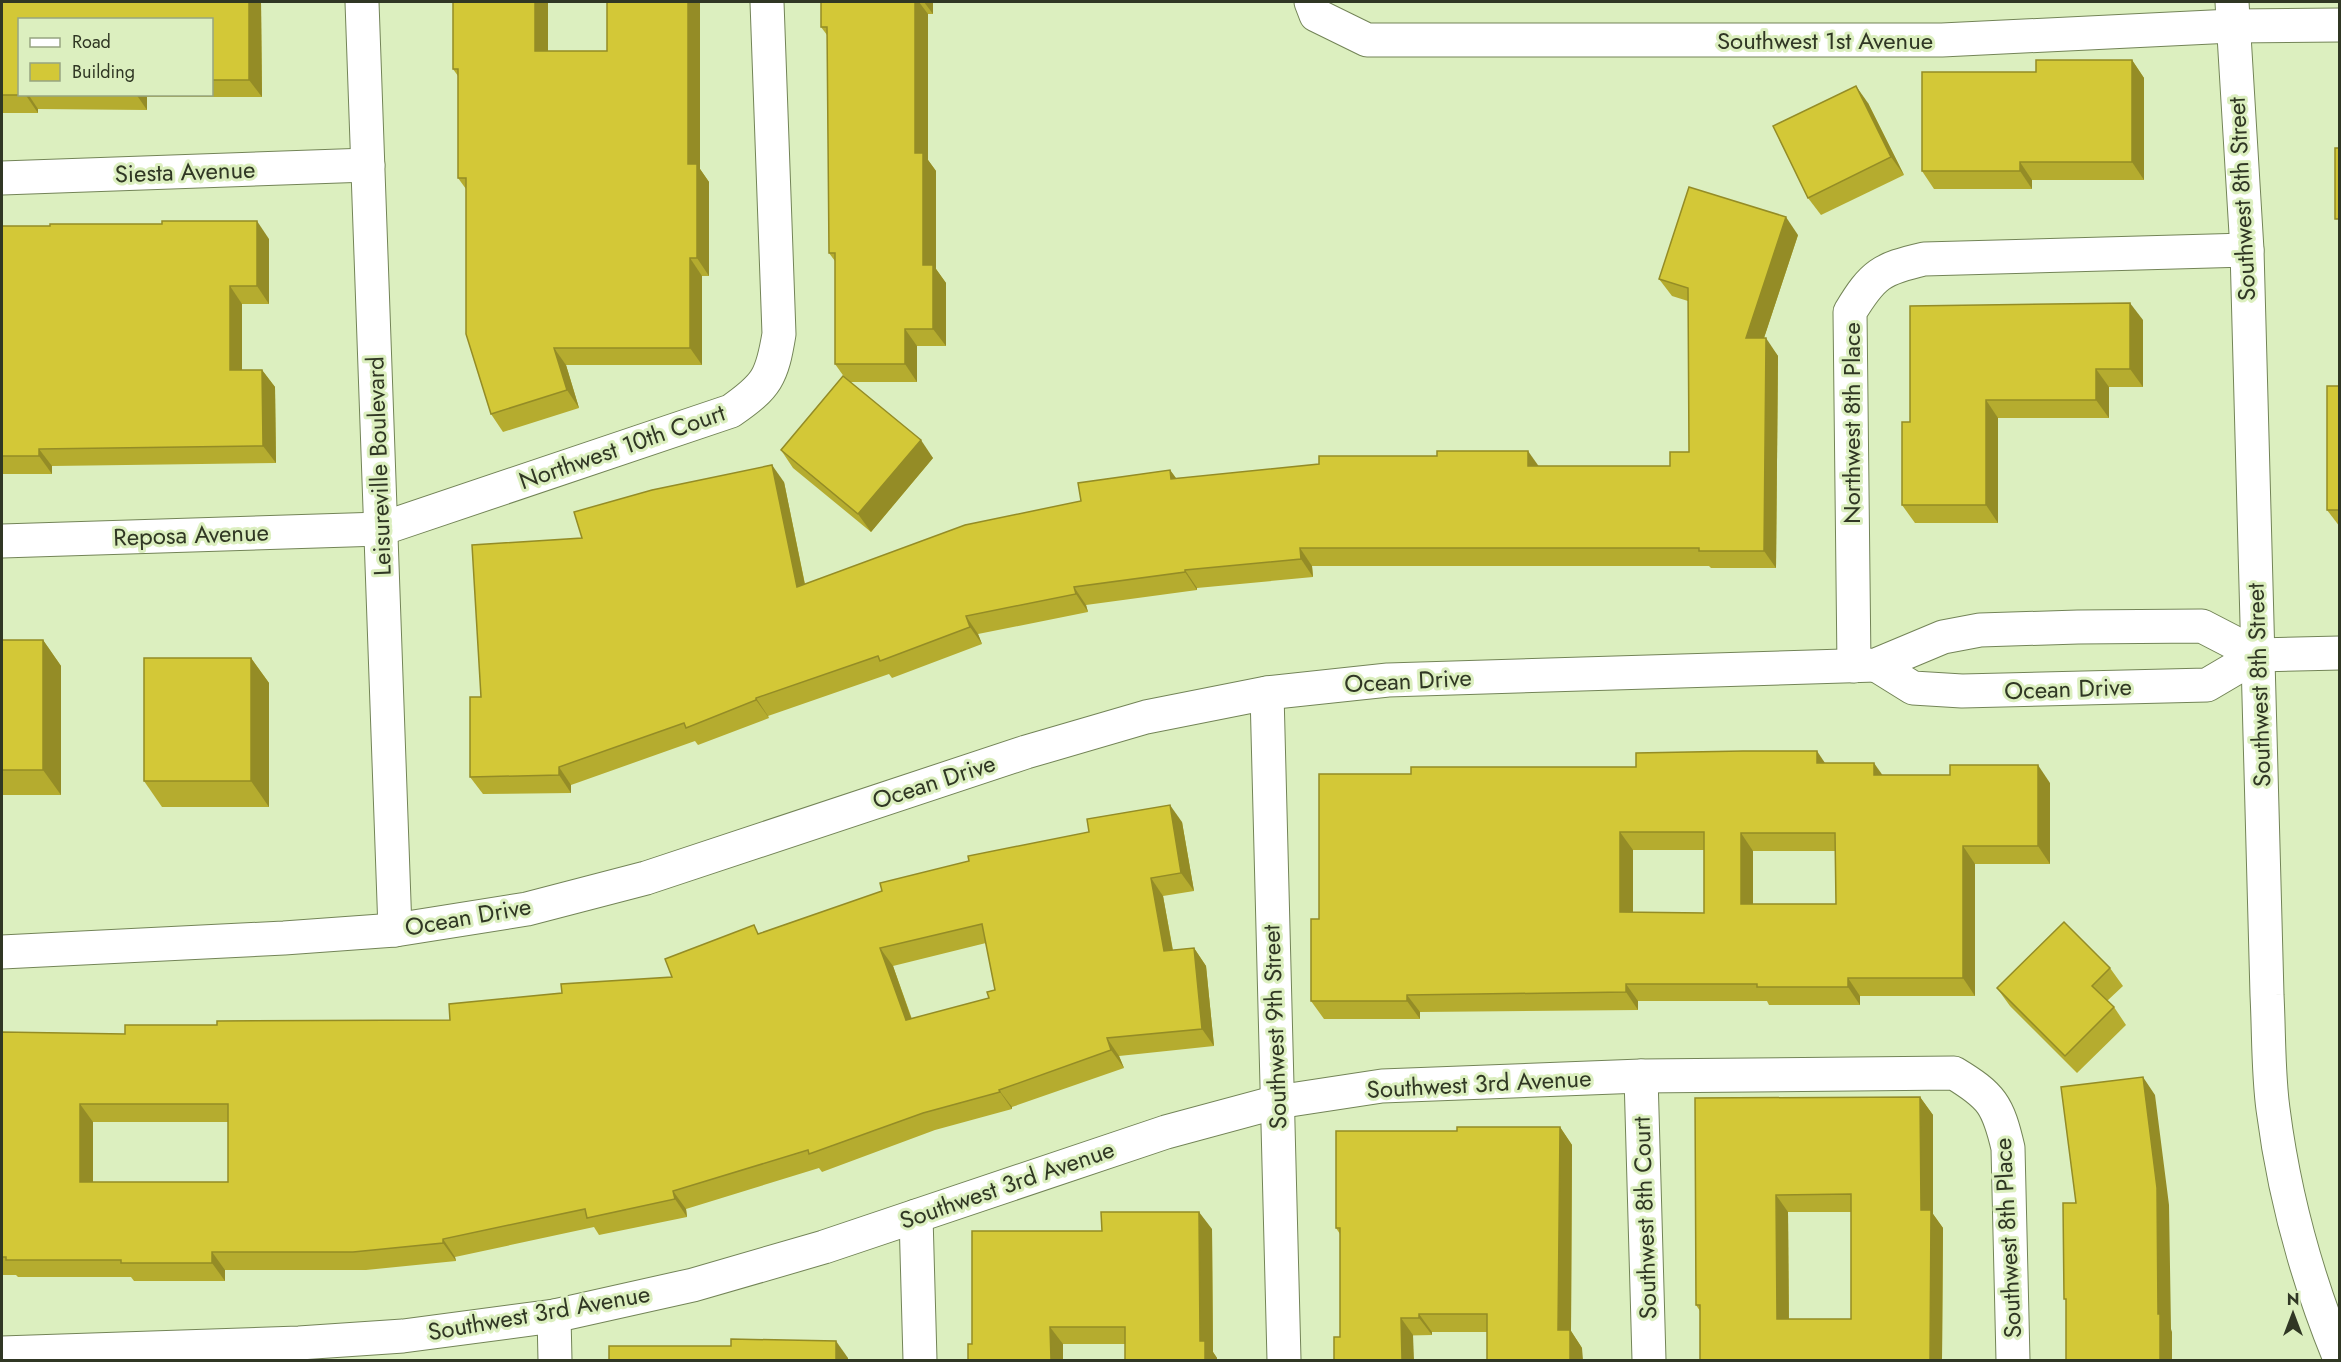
<svg xmlns="http://www.w3.org/2000/svg" width="2341" height="1362" font-family="Jost,sans-serif">
  <rect width="100%" height="100%" fill="#dcefbf"/>
  <g fill="none" stroke-linecap="round" stroke-linejoin="round">
    <g stroke="#738457" stroke-width="35">
      <g id="minor">
        <polyline points="362,2 395,930"/>
        <polyline points="1311,2 1316,15 1367,40 1942,40 2232,26 2340,25"/>
        <polyline points="2,178 368,165"/>
        <path d="M 2,541 L 381,529 L 731,411 C 767,386 772,377 779,334 L 767,2"/>
        <polyline points="1876,665 1913,688 1962,691 2207,685 2258,655"/>
        <path d="M 1854,666 L 1850,312 C 1873,274 1881,269 1924,259 L 2247,250"/>
        <polyline points="1267,693 1284,1360"/>
        <polyline points="2,952 284,938 395,930 527,909 646,878 1026,752 1146,717 1267,693 1388,680 1876,665 1943,637 1980,630 2078,627 2202,626 2258,655 2340,653"/>
        <polyline points="1641,1076 1649,1360"/>
        <polyline points="916,1216 920,1360"/>
        <polyline points="554,1316 555,1360"/>
        <path d="M 2,1353 L 299,1343 L 403,1336 L 554,1316 L 693,1285 L 824,1247 L 1166,1132 L 1277,1102 L 1382,1086 L 1641,1076 L 1954,1073 C 1992,1096 1998,1105 2008,1148 L 2013,1360"/>
      </g>
    </g>
    <g stroke="#738457" stroke-width="35">
      <path id="tertiary" d="M 2232,2 L 2247,250 L 2267,995 C 2269,1033 2268,1072 2273,1109 C 2284,1195 2307,1279 2340,1359"/>
    </g>
    <use href="#minor" stroke="#fff" stroke-width="33"/>
    <use href="#tertiary" stroke="#fff" stroke-width="33"/>
  </g>
  <g fill="#b5ac2f" fill-rule="evenodd">
    <path d="M 2,2 L 261,2 L 262,97 L 147,97 L 147,110 L 38,109 L 38,113 L 2,113 ZM 20,20 L 212,20 L 212,94 L 20,94 Z"/>
    <polygon points="548,2 548,51 607,51 700,2 700,169 709,182 709,276 702,276 702,365 566,365 579,408 503,432 491,414 466,189 458,178 458,76 453,69"/>
    <polygon points="821,2 933,2 933,14 928,14 928,160 936,171 936,269 946,283 946,346 917,346 917,382 849,382 933,458 871,532 793,468 781,450 845,378 835,364 835,261 829,253 827,35 821,27"/>
    <polygon points="2132,60 2144,78 2144,180 2032,180 2032,189 1934,189 1922,171 2036,72"/>
    <polygon points="1868,103 1904,175 1821,215 1808,198"/>
    <polygon points="2,226 269,239 269,304 242,304 242,370 262,370 275,387 276,463 52,466 52,474 2,474"/>
    <polygon points="1798,235 1764,338 1778,356 1776,568 1711,568 1709,566 1312,566 1313,577 1197,588 1197,590 1086,605 1088,612 978,634 982,644 892,678 889,674 768,716 769,718 698,745 695,741 571,785 571,793 483,794 470,777 481,697 582,538 784,482 805,584 1081,501 1170,470 1176,478 1539,466 1670,466 1689,452 1688,301 1672,296 1659,279"/>
    <polygon points="2143,320 2143,387 2109,387 2109,418 1998,418 1998,523 1915,523 1902,505 1910,422"/>
    <polygon points="2340,386 2340,527 2327,510"/>
    <polygon points="2,640 43,640 61,666 61,795 2,795"/>
    <polygon points="251,658 269,683 269,807 162,807 144,781"/>
    <path d="M 1825,763 L 1882,775 L 2050,783 L 2050,864 L 1975,864 L 1975,996 L 1860,996 L 1860,1005 L 1769,1005 L 1767,1001 L 1638,1001 L 1638,1010 L 1420,1012 L 1420,1019 L 1324,1019 L 1311,1001 L 1319,919 L 1411,774 L 1636,767 ZM 1633,850 L 1704,850 L 1704,913 L 1633,912 ZM 1753,851 L 1836,851 L 1836,904 L 1753,904 Z"/>
    <path d="M 1182,822 L 1194,891 L 1163,896 L 1173,950 L 1194,948 L 1206,966 L 1214,1046 L 1119,1056 L 1124,1068 L 1012,1107 L 1012,1109 L 935,1130 L 822,1172 L 819,1168 L 686,1209 L 687,1217 L 599,1235 L 594,1227 L 455,1257 L 456,1261 L 366,1270 L 225,1270 L 225,1281 L 134,1281 L 131,1277 L 18,1277 L 16,1275 L 2,1275 L 2,1032 L 125,1034 L 217,1025 L 450,1020 L 562,993 L 672,977 L 760,933 ZM 986,943 L 995,990 L 989,998 L 912,1019 L 893,966 ZM 93,1122 L 228,1122 L 228,1182 L 93,1182 Z"/>
    <polygon points="2110,968 2123,986 2107,1001 2114,1007 2126,1025 2077,1073 2010,1006 1997,988"/>
    <path d="M 1920,1097 L 1933,1115 L 1933,1214 L 1943,1228 L 1942,1360 L 1700,1311 L 1696,1305 L 1695,1098 ZM 1788,1212 L 1851,1212 L 1851,1319 L 1789,1319 Z"/>
    <polygon points="1560,1127 1572,1145 1571,1331 1582,1348 1487,1332 1432,1332 1432,1335 1340,1337 1340,1234 1336,1228 1457,1131"/>
    <polygon points="1212,1229 1213,1352 1217,1358 1217,1360 1125,1360 1125,1344 1063,1344 1063,1360 968,1360 972,1344 1102,1231"/>
  </g>
  <g fill="#948c26">
    <polygon points="249,2 261,2 262,97 249,80"/>
    <polygon points="535,2 548,2 548,69 535,51"/>
    <polygon points="688,2 700,2 700,169 709,182 709,276 697,258 688,164"/>
    <polygon points="915,2 919,2 928,14 928,160 936,171 936,269 946,283 946,346 933,329 923,265 915,153"/>
    <polygon points="924,2 933,2 933,14"/>
    <polygon points="2132,60 2144,78 2144,180 2132,162"/>
    <polygon points="1856,86 1868,103 1904,175 1891,157"/>
    <polygon points="25,94 28,94 38,109 38,113"/>
    <polygon points="136,94 145,94 147,97 147,110"/>
    <polygon points="2020,162 2032,180 2032,189 2020,171"/>
    <polygon points="1786,217 1798,235 1758,356 1746,338"/>
    <polygon points="257,221 269,239 269,304 257,286"/>
    <polygon points="690,258 702,276 702,365 690,348"/>
    <polygon points="230,286 242,304 242,387 230,370"/>
    <polygon points="2130,303 2143,320 2143,387 2130,369"/>
    <polygon points="905,329 917,346 917,382 905,364"/>
    <polygon points="1766,338 1778,356 1776,568 1764,551"/>
    <polygon points="554,348 566,365 579,408 567,390"/>
    <polygon points="2096,369 2109,387 2109,418 2096,400"/>
    <polygon points="262,370 275,387 276,463 263,446"/>
    <polygon points="1986,400 1998,418 1998,523 1986,505"/>
    <polygon points="921,440 933,458 871,532 858,514"/>
    <polygon points="39,449 52,466 52,474 39,456"/>
    <polygon points="1528,451 1540,468 1528,466"/>
    <polygon points="772,465 784,482 809,605 797,587"/>
    <polygon points="1170,470 1183,488 1171,479"/>
    <polygon points="1300,548 1312,566 1313,577 1301,559"/>
    <polygon points="1185,570 1197,588 1197,590 1185,572"/>
    <polygon points="1074,587 1086,605 1088,612 1076,594"/>
    <polygon points="966,616 978,634 982,644 970,627"/>
    <polygon points="43,640 61,666 61,795 43,770"/>
    <polygon points="251,658 269,683 269,807 251,781"/>
    <polygon points="756,698 768,716 769,718 756,700"/>
    <polygon points="1817,751 1829,769 1817,763"/>
    <polygon points="1874,763 1886,780 1874,775"/>
    <polygon points="2038,765 2050,783 2050,864 2038,846"/>
    <polygon points="559,767 571,785 571,793 559,775"/>
    <polygon points="1170,805 1182,822 1194,891 1181,873"/>
    <polygon points="1620,832 1633,850 1633,929 1620,912"/>
    <polygon points="1741,833 1753,851 1753,922 1741,904"/>
    <polygon points="1963,846 1975,864 1975,996 1963,978"/>
    <polygon points="1151,878 1163,896 1176,969 1164,951"/>
    <polygon points="880,948 893,966 918,1038 906,1020"/>
    <polygon points="1194,948 1206,966 1214,1046 1202,1029"/>
    <polygon points="1848,978 1860,996 1860,1005 1848,987"/>
    <polygon points="1626,984 1638,1001 1638,1010 1626,992"/>
    <polygon points="1407,995 1420,1012 1420,1019 1407,1001"/>
    <polygon points="1107,1038 1119,1056 1124,1068 1111,1050"/>
    <polygon points="2143,1077 2155,1095 2169,1205 2171,1329 2172,1332 2172,1360 2160,1360 2158,1314"/>
    <polygon points="999,1090 1012,1107 1012,1109 1000,1092"/>
    <polygon points="1920,1097 1933,1115 1933,1214 1943,1228 1942,1360 1930,1360 1921,1210"/>
    <polygon points="80,1104 93,1122 93,1199 80,1182"/>
    <polygon points="1560,1127 1572,1145 1571,1331 1582,1348 1583,1360 1570,1360 1558,1330"/>
    <polygon points="673,1191 686,1209 687,1217 675,1199"/>
    <polygon points="1776,1195 1788,1212 1789,1337 1777,1319"/>
    <polygon points="1199,1212 1212,1229 1213,1352 1217,1358 1217,1360 1205,1360 1200,1341"/>
    <polygon points="443,1239 455,1257 456,1261 443,1243"/>
    <polygon points="212,1252 225,1270 225,1281 212,1263"/>
    <polygon points="1419,1314 1432,1332 1432,1335 1419,1318"/>
    <polygon points="1401,1318 1413,1335 1414,1360 1402,1360"/>
    <polygon points="1050,1327 1063,1344 1063,1360 1051,1360"/>
    <polygon points="836,1341 848,1358 848,1360 836,1360"/>
  </g>
  <g fill="#d3c837" stroke="#948c26" stroke-width="1.5" fill-rule="evenodd">
    <polygon points="2,2 249,2 249,80 212,80 212,20 20,20 20,94 25,94 25,95 2,95"/>
    <polygon points="453,2 535,2 535,51 607,51 607,2 688,2 688,164 697,164 697,258 690,258 690,348 554,348 567,390 491,414 466,334 466,178 458,178 458,69 453,69"/>
    <polygon points="821,2 915,2 915,153 923,153 923,265 933,265 933,329 905,329 905,364 835,364 835,253 829,253 827,27 821,27"/>
    <polygon points="2036,60 2132,60 2132,162 2020,162 2020,171 1922,171 1922,72 2036,72"/>
    <polygon points="1856,86 1891,157 1808,198 1773,126"/>
    <rect x="2335" y="148" width="5" height="71"/>
    <polygon points="1689,187 1786,217 1746,338 1766,338 1764,551 1699,551 1699,548 1300,548 1301,559 1185,570 1185,572 1074,587 1076,594 966,616 970,627 880,661 878,656 756,698 756,700 686,728 684,723 559,767 559,775 470,777 470,697 481,697 472,545 582,538 574,512 652,490 772,465 797,587 965,525 1081,501 1078,483 1170,470 1171,479 1319,464 1319,456 1437,456 1437,451 1528,451 1528,466 1670,466 1670,452 1689,452 1688,288 1659,279"/>
    <polygon points="162,221 257,221 257,286 230,286 230,370 262,370 263,446 39,449 39,456 2,456 2,226 50,226 50,224 162,224"/>
    <polygon points="2130,303 2130,369 2096,369 2096,400 1986,400 1986,505 1902,505 1902,422 1910,422 1910,306"/>
    <polygon points="843,376 921,440 858,514 781,450"/>
    <rect x="2327" y="386" width="13" height="124"/>
    <rect x="2" y="640" width="41" height="130"/>
    <rect x="144" y="658" width="107" height="123"/>
    <path d="M 1743,751 L 1817,751 L 1817,763 L 1874,763 L 1874,775 L 1950,775 L 1950,765 L 2038,765 L 2038,846 L 1963,846 L 1963,978 L 1848,978 L 1848,987 L 1757,987 L 1757,984 L 1626,984 L 1626,992 L 1407,995 L 1407,1001 L 1311,1001 L 1311,919 L 1319,919 L 1319,774 L 1411,774 L 1411,767 L 1636,767 L 1636,753 ZM 1620,832 L 1704,832 L 1704,913 L 1620,912 ZM 1741,833 L 1835,833 L 1836,904 L 1741,904 Z"/>
    <path d="M 1170,805 L 1181,873 L 1151,878 L 1164,951 L 1194,948 L 1202,1029 L 1107,1038 L 1111,1050 L 999,1090 L 1000,1092 L 923,1113 L 809,1154 L 808,1150 L 673,1191 L 675,1199 L 587,1218 L 585,1209 L 443,1239 L 443,1243 L 353,1252 L 212,1252 L 212,1263 L 121,1263 L 121,1260 L 6,1260 L 6,1257 L 2,1257 L 2,1032 L 125,1034 L 125,1025 L 217,1025 L 217,1021 L 450,1020 L 449,1004 L 562,993 L 561,984 L 672,977 L 665,959 L 754,925 L 758,934 L 882,891 L 880,883 L 969,861 L 968,856 L 1089,832 L 1087,819 ZM 982,924 L 995,990 L 987,992 L 989,998 L 906,1020 L 880,948 ZM 80,1104 L 228,1104 L 228,1182 L 80,1182 Z"/>
    <polygon points="2064,922 2110,968 2092,986 2114,1007 2065,1056 1997,988"/>
    <polygon points="2143,1077 2157,1188 2158,1314 2160,1314 2160,1360 2066,1360 2066,1299 2064,1299 2063,1203 2076,1203 2061,1087"/>
    <path d="M 1920,1097 L 1921,1210 L 1931,1210 L 1930,1360 L 1700,1360 L 1700,1305 L 1696,1305 L 1695,1098 ZM 1851,1194 L 1851,1319 L 1777,1319 L 1776,1195 Z"/>
    <polygon points="1457,1127 1560,1127 1558,1330 1570,1330 1570,1360 1487,1360 1487,1314 1419,1314 1419,1318 1401,1318 1402,1360 1334,1360 1334,1337 1340,1337 1340,1228 1336,1228 1336,1131 1457,1131"/>
    <polygon points="1101,1212 1199,1212 1200,1341 1205,1341 1205,1360 1125,1360 1125,1327 1050,1327 1051,1360 968,1360 968,1344 972,1344 972,1231 1102,1231"/>
    <polygon points="731,1339 836,1341 836,1360 609,1360 609,1346 731,1346"/>
  </g>
  <g text-anchor="middle" stroke-width="6" stroke-linejoin="round" paint-order="stroke">
    <g font-size="24" fill="#303724" stroke="#dcefbf">
      <text x="1825" y="49">Southwest 1st Avenue</text>
      <text transform="translate(185 172) rotate(-2)" y="8">Siesta Avenue</text>
      <text transform="translate(2242 199) rotate(-93)" y="8">Southwest 8th Street</text>
      <text transform="translate(1852 423) rotate(-90)" y="8">Northwest 8th Place</text>
      <text transform="translate(622 447) rotate(-19)" y="8">Northwest 10th Court</text>
      <text transform="translate(379 466) rotate(-92)" y="8">Leisureville Boulevard</text>
      <text transform="translate(191 535) rotate(-2)" y="8">Reposa Avenue</text>
      <text transform="translate(1408 681) rotate(-3)" y="8">Ocean Drive</text>
      <text transform="translate(2259 685) rotate(-92)" y="8">Southwest 8th Street</text>
      <text transform="translate(2068 689) rotate(-2)" y="8">Ocean Drive</text>
      <text transform="translate(934 782) rotate(-18)" y="8">Ocean Drive</text>
      <text transform="translate(468 917) rotate(-10)" y="8">Ocean Drive</text>
      <text transform="translate(1275 1027) rotate(-92)" y="8">Southwest 9th Street</text>
      <text transform="translate(1479 1084) rotate(-3)" y="8">Southwest 3rd Avenue</text>
      <text transform="translate(1007 1185) rotate(-19)" y="8">Southwest 3rd Avenue</text>
      <text transform="translate(1645 1218) rotate(-92)" y="8">Southwest 8th Court</text>
      <text transform="translate(2008 1238) rotate(-93)" y="8">Southwest 8th Place</text>
      <text transform="translate(539 1313) rotate(-10)" y="8">Southwest 3rd Avenue</text>
    </g>
  </g>
  <rect width="2341" height="1362" fill="none" stroke="#303724" stroke-width="6"/>
  <rect x="18" y="18" width="195" height="78" fill="#dcefbf" stroke="#97a581" stroke-width="1.5"/>
  <rect x="30" y="38" width="30" height="9" fill="#ffffff" stroke="#97a581" stroke-width="1.5"/>
  <text x="72" y="48" font-size="18" fill="#303724">Road</text>
  <rect x="30" y="63" width="30" height="18" fill="#d3c837" stroke="#97a581" stroke-width="1.5"/>
  <text x="72" y="78" font-size="18" fill="#303724">Building</text>
  <g transform="translate(2293 1314)" stroke="#dcefbf" stroke-width="4.5" paint-order="stroke">
  <path d="M0-4.5L10 22L0 15L-10 22Z" fill="#303724"/>
  <text y="-9" font-size="16" font-weight="bold" text-anchor="middle" fill="#303724">N</text>
  </g>
</svg>
